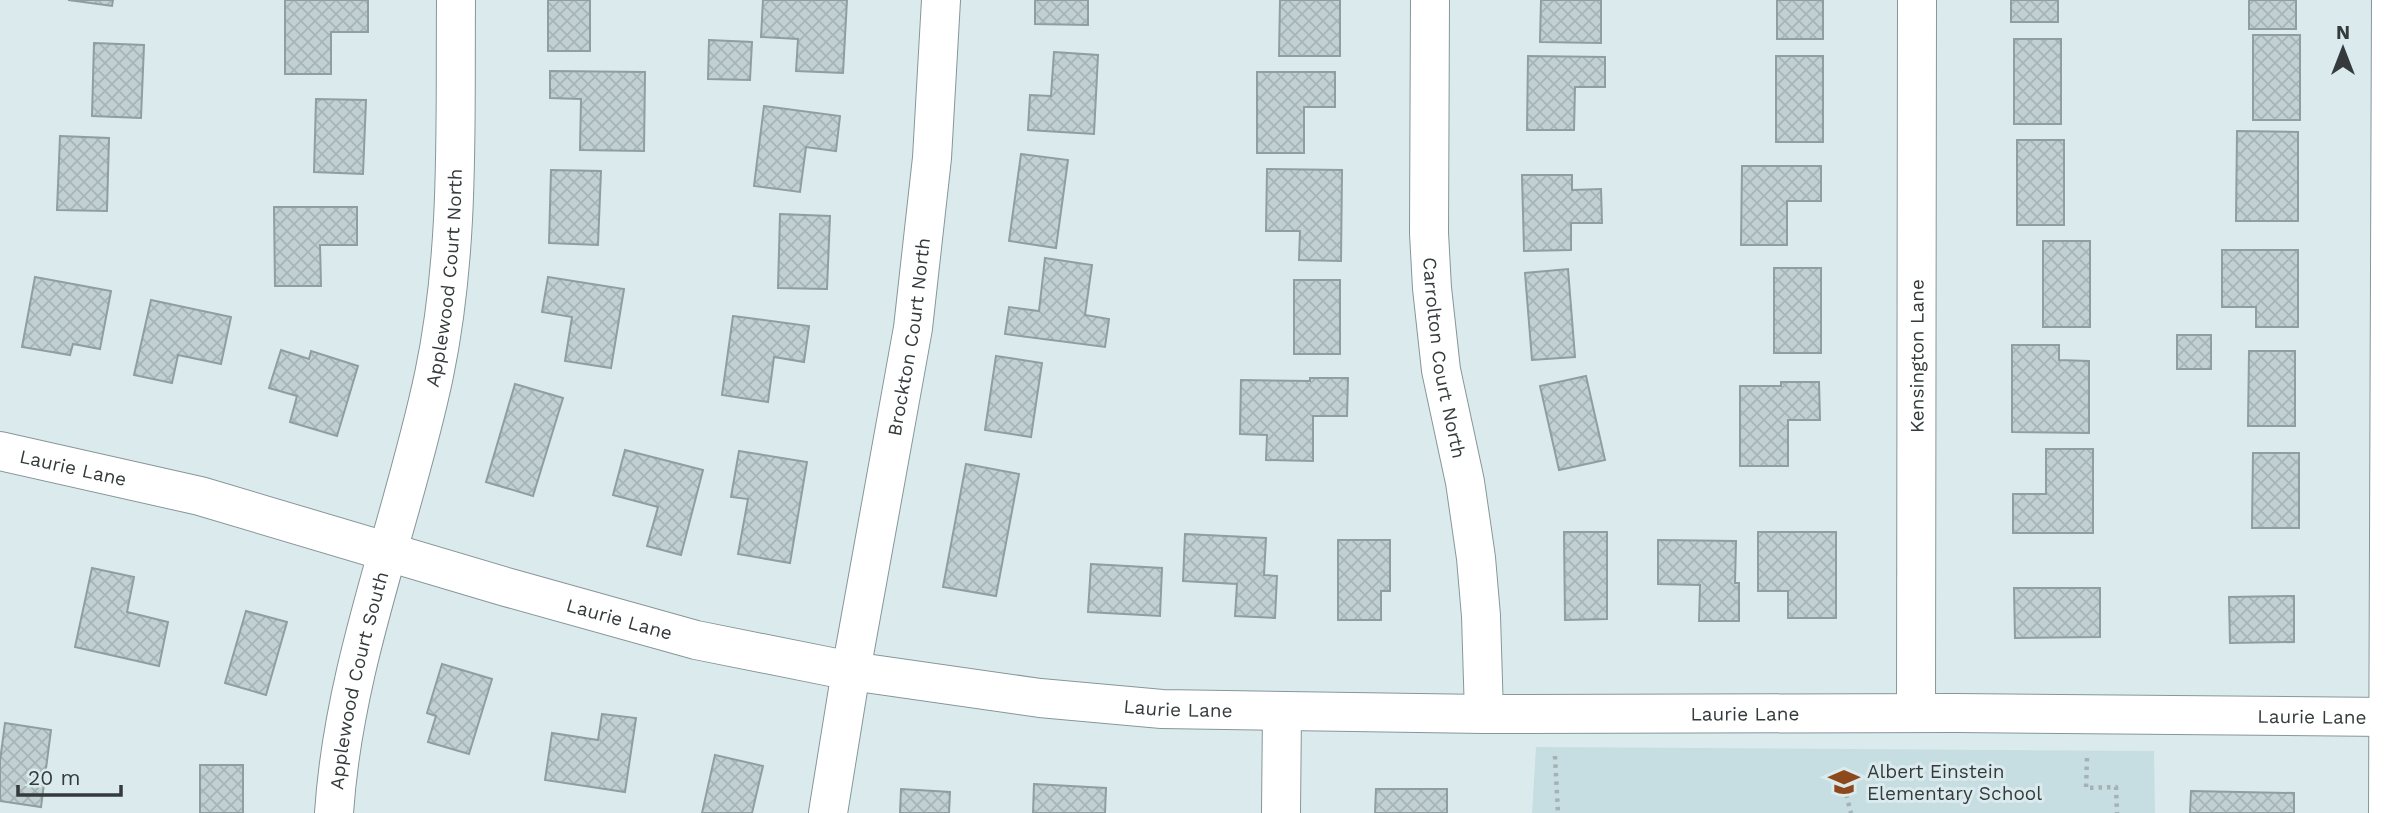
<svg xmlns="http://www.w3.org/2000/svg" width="2392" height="813" font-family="'Work Sans',sans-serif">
  <defs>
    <pattern id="building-cross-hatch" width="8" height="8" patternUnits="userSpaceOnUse" patternTransform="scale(1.75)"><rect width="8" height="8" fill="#c1d1d3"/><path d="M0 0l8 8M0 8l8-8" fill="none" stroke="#a6b4b6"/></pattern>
  </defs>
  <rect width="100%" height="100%" fill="#dbebed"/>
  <polygon fill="#c6dee2" points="1536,747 2154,751 2155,813 1532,813"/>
  <g fill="url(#building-cross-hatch)" stroke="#8f9ea0" stroke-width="2">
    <polygon points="68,0 113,0 112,6"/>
    <polygon points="285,0 368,0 368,32 331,32 331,74 285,74"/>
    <rect x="548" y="0" width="42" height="51"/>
    <polygon points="763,0 847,0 843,73 796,71 798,39 761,37"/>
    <polygon points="1035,0 1088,0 1088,25 1035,24"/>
    <polygon points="1280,0 1340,0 1340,56 1279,56"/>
    <polygon points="1541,0 1601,0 1601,43 1540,42"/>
    <rect x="1777" y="0" width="46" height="39"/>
    <rect x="2011" y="0" width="47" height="22"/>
    <rect x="2249" y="0" width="47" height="29"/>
    <rect x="2253" y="35" width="47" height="85"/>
    <rect x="2014" y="39" width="47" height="85"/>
    <polygon points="709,40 752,42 750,80 708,79"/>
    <polygon points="94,43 144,45 141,118 92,116"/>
    <polygon points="1054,52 1098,55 1094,134 1028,130 1030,95 1051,96"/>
    <polygon points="1528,56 1605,57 1605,87 1575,87 1574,130 1527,130"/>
    <rect x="1776" y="56" width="47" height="86"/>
    <polygon points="550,71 645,72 644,151 580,150 581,99 550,98"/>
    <polygon points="1257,72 1335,72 1335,107 1304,107 1304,153 1257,153"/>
    <polygon points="316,99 366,100 363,174 314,172"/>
    <polygon points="764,106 840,116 836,151 806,147 800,192 754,186"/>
    <polygon points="2237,131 2298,132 2298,221 2236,221"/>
    <polygon points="60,136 109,138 107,211 57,210"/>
    <rect x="2017" y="140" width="47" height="85"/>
    <polygon points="1021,154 1068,160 1056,248 1009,241"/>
    <polygon points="1742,166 1821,166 1821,201 1787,201 1787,245 1741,245"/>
    <polygon points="1267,169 1342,170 1341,261 1299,260 1300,231 1266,231"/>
    <polygon points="551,170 601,171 598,245 549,243"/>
    <polygon points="1522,175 1572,175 1572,190 1601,189 1602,223 1571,223 1571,250 1524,251"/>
    <polygon points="274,207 357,207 357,245 320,245 321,286 275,286"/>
    <polygon points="780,214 830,216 827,289 778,288"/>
    <rect x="2043" y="241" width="47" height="86"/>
    <polygon points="2222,250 2298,250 2298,327 2256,327 2256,307 2222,307"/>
    <polygon points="1045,258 1092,265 1085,315 1109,319 1105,347 1005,334 1009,307 1039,311"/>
    <rect x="1774" y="268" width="47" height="85"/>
    <polygon points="1568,269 1575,357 1532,360 1525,273"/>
    <polygon points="35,277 111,291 100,349 73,344 70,355 22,347"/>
    <polygon points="548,277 624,289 611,368 565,361 572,317 542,312"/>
    <rect x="1294" y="280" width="46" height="74"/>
    <polygon points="151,300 231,317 221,364 178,355 172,383 134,375"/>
    <polygon points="733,316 809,326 804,362 774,357 768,402 722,395"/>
    <rect x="2177" y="335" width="34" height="34"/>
    <polygon points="2012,345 2059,345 2059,360 2089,361 2089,433 2012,432"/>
    <polygon points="281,350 309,359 311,351 358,366 337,436 290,422 297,396 269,388"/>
    <polygon points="2249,351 2295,351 2295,426 2248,426"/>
    <polygon points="996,356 1042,363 1031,437 985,430"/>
    <polygon points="1586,376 1605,460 1559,470 1540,386"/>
    <polygon points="1310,378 1348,378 1347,416 1313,416 1313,461 1266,460 1267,435 1240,434 1241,380 1310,381"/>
    <polygon points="1781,382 1819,382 1820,420 1788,420 1788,466 1740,466 1740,386 1781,386"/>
    <polygon points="515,384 563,398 533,496 486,482"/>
    <polygon points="2046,449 2093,449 2093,533 2013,533 2013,494 2046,494"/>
    <polygon points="625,450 703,470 681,555 647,546 658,507 613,495"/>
    <polygon points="739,451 807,462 790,563 738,554 748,499 731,497"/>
    <polygon points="2253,453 2299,453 2299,528 2252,528"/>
    <polygon points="966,464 1019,474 996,596 943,587"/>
    <polygon points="1564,532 1607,532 1607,619 1565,620"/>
    <polygon points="1758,532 1836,532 1836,618 1788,618 1788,591 1758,591"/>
    <polygon points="1185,534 1266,538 1264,575 1277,576 1275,618 1235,616 1237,584 1183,581"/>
    <polygon points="1338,540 1390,540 1390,591 1381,591 1381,620 1338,620"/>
    <polygon points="1658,540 1736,541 1735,583 1739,583 1739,621 1699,621 1700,585 1658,584"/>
    <polygon points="1091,564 1162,568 1160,616 1088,612"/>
    <polygon points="92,568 134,577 127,612 168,622 159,666 75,647"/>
    <polygon points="2014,588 2100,588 2100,637 2015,638"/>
    <polygon points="2294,596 2294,642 2230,643 2229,597"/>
    <polygon points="246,611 287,622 266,695 225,683"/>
    <polygon points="442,664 492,679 469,754 428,742 436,716 427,713"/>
    <polygon points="602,714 636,718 625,792 545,780 552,733 598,740"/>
    <polygon points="5,723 51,730 41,807 0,801 0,761"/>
    <polygon points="715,755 763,766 752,813 702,813"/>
    <rect x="200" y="765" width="43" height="48"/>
    <polygon points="1034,784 1106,788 1105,813 1033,813"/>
    <polygon points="901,789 950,792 949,813 900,813"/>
    <polygon points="1376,789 1447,789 1447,813 1375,813"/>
    <polygon points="2191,791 2294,793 2294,813 2190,813"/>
  </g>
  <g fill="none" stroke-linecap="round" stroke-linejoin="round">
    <g stroke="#879699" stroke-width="40">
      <g id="street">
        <path id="s1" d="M 1430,0 L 1429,233 L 1432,288 L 1441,370 L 1465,482 L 1476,558 L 1481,616 L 1484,714"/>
        <path id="s2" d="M 0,451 L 200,496 L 506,587 L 696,640 L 851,671 L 1040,698 L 1162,709 L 1484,714 L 1956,713 L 2388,717"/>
        <path id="s3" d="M 1916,713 L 1917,0"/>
        <path id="s4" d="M 334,813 C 344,662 403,522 434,375 C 460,251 455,125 456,0"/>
        <path id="s5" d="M 828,813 L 851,671 L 913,328 L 932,158 L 941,0"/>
        <polyline points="1281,813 1282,711"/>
        <polyline points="2388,813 2391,0"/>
      </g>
    </g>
    <g stroke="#a5b2b4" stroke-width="4.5" stroke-dasharray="3.5 5" stroke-linecap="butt">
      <polyline points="1555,756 1558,813"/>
      <polyline points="2087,758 2086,788 2116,787 2117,813"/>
      <polyline points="1842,778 1851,813"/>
    </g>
    <use href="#street" stroke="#fff" stroke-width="38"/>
  </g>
  <defs>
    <g id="school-bare" transform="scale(2.415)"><path d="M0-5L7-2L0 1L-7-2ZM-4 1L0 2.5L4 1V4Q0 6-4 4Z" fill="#8d491b" stroke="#dbebed" stroke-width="2.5" paint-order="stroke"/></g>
  </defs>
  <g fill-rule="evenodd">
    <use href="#school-bare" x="1844" y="782"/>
  </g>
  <g text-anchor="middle" stroke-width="6" stroke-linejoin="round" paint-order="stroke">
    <g font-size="19" fill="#353b3c" stroke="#dbebed">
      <text dy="7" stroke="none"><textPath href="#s4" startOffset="548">Applewood Court North</textPath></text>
      <text dy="7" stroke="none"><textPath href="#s5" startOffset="483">Brockton Court North</textPath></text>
      <text dy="7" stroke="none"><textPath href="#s3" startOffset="357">Kensington Lane</textPath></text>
      <text dy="7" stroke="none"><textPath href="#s1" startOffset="359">Carrolton Court North</textPath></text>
      <text dy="7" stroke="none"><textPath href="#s2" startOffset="75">Laurie Lane</textPath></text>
      <text dy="7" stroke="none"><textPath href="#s2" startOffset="642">Laurie Lane</textPath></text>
      <text dy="7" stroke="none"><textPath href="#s4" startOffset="135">Applewood Court South</textPath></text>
      <text dy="7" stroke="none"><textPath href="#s2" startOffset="1209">Laurie Lane</textPath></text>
      <text dy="7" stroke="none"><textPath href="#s2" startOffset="1776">Laurie Lane</textPath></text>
      <text dy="7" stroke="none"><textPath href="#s2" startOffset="2343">Laurie Lane</textPath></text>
    </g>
    <g font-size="19" fill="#353b3c" stroke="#dbebed" text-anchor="start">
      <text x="1867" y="778">Albert Einstein<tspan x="1867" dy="22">Elementary School</tspan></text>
    </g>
  </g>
  <g transform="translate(2343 49)" stroke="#dbebed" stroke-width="5" paint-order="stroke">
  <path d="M0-5L12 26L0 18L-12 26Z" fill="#353b3c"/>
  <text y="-10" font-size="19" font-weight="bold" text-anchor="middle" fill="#353b3c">N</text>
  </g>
  <path d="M18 785v10h103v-10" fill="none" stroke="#353b3c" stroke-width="3.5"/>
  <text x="28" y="785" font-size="21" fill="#353b3c" stroke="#dbebed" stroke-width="5" paint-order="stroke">20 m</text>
</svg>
